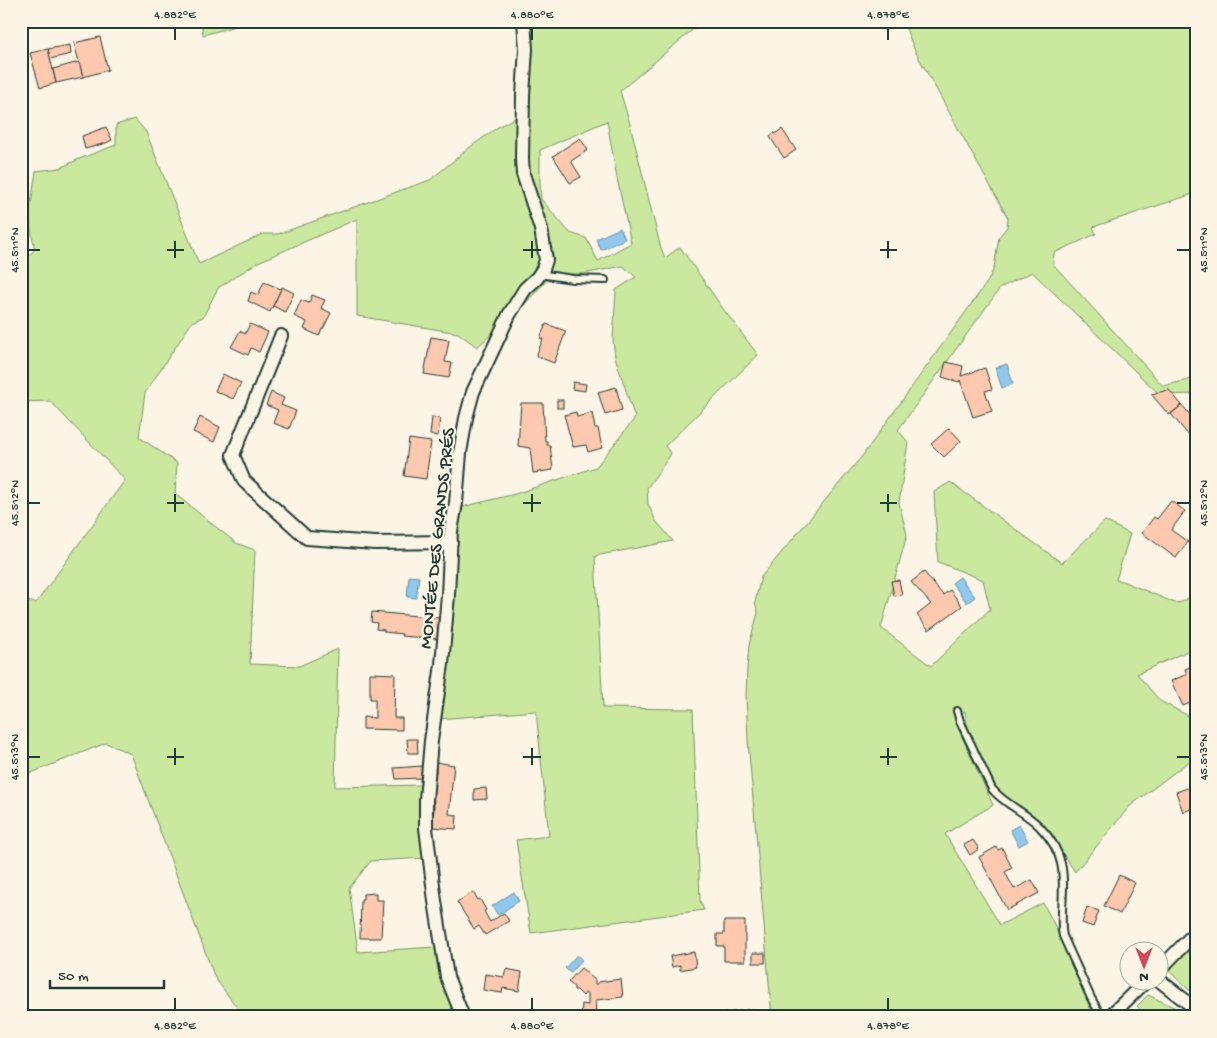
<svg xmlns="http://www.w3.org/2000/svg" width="1217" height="1038" font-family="'Gochi Hand',sans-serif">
  <rect width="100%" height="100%" fill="#fcf5e5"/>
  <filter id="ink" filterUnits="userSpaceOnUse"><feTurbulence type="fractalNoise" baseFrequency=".02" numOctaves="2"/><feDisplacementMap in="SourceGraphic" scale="10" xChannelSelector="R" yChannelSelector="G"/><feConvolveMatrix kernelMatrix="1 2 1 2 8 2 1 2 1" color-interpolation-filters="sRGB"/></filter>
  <g filter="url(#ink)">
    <g fill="#cbe89f" stroke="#75926a" fill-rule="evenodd">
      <polygon points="201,21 254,21 203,35"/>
      <path d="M 529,21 L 703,21 L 620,91 L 630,124 L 660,245 L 665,258 L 680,247 L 724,310 L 758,355 L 665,446 L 671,454 L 647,488 L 648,504 L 656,521 L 673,541 L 595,556 L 603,708 L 693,709 L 700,901 L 704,910 L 531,933 L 516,840 L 549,836 L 536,711 L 439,719 L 458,508 L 515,494 L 596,467 L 635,418 L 615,357 L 613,340 L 616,290 L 636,277 L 623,266 L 583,274 L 553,274 L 520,309 L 477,347 L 458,333 L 357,316 L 357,219 L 258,262 L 218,288 L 203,317 L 192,322 L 145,393 L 139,437 L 177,463 L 175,494 L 236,543 L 255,550 L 250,664 L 299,666 L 338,649 L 335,787 L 422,785 L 426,858 L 371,861 L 349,888 L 358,952 L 435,947 L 437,964 L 458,1017 L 244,1017 L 215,978 L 131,754 L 106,743 L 21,777 L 21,600 L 36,603 L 125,480 L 50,401 L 21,402 L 21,264 L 35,249 L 31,231 L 30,210 L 36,171 L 60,168 L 79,159 L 116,145 L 116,125 L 135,119 L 146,132 L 199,264 L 263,234 L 278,234 L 430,180 L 469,148 L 498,127 L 527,111 ZM 607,121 L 617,178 L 631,243 L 598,261 L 586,238 L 570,233 L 541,199 L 540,182 L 540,150 Z"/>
      <polygon points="903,21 1196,21 1196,193 1093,227 1096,234 1054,253 1053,264 1163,386 1196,378 1196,394 1160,395 1032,272 1000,288 898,430 908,442 899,503 907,535 881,628 931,666 990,609 983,580 938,562 934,492 950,482 1062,563 1105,521 1130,534 1116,580 1122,581 1175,603 1182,602 1196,592 1196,647 1137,674 1160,701 1196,720 1196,756 1130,806 1075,872 1043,824 998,791 989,779 967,724 965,711 954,719 993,805 945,834 1000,925 1043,903 1054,924 1094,1017 772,1017 748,741 746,696 747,668 749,645 758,613 755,602 761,577 863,455 988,281 994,268 999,237 1007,227 1008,218 915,51"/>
      <polygon points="1196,943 1196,994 1188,989 1170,972 1173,966"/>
      <polygon points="1148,995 1195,1017 1147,1017 1137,1006"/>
    </g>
    <g fill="#8fc9ee" stroke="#6291a4">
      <polygon points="620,228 625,239 601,250 596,239"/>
      <polygon points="1007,364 1013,384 1002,388 995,368"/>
      <polygon points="409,576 419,577 416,598 407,597"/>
      <polygon points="960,577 975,597 967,603 952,583"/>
      <polygon points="1019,825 1028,841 1019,846 1010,830"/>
      <polygon points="514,892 519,901 498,915 492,906"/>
      <polygon points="577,955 582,960 570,973 565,968"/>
    </g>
    <g fill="#fec9ae" stroke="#1f3d34">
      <polygon points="100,37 108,70 83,77 74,43"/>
      <polygon points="70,45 71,54 50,59 48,49"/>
      <polygon points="48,49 56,83 40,88 30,53"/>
      <polygon points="79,62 83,77 56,83 53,69"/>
      <polygon points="106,127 112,140 106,143 85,149 82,136"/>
      <polygon points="782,129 796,150 784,158 770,137 774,132 775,134"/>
      <polygon points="580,138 588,150 571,161 581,177 570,183 553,156"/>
      <polygon points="264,282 281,289 270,312 248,301 251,292 258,295"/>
      <polygon points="282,287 294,293 285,312 273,306"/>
      <polygon points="312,295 325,300 321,308 331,313 323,329 322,329 319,336 304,329 307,322 294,316 301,300 309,303"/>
      <polygon points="250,324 268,332 259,352 251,348 248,355 231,347 240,331 245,334"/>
      <polygon points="546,324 566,331 554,363 536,356 543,339 540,338"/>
      <polygon points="431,337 449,340 445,362 452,363 449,378 424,374"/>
      <polygon points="946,362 963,366 961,376 985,368 992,389 985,391 992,411 973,417 960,380 959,382 942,377"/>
      <polygon points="223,374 241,383 233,399 215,391"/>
      <polygon points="573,382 586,384 585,391 572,389"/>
      <polygon points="616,387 622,410 605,415 598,392"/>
      <polygon points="1169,390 1182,405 1169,415 1151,394"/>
      <polygon points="271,392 284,398 281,405 296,411 289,429 273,423 278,410 266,405"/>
      <rect x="557" y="400" width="6" height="8"/>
      <polygon points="521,403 543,403 545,441 547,441 547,445 550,445 553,470 533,473 530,448 518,446"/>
      <polygon points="1182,405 1196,422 1196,433 1190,437 1171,414"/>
      <polygon points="576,412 577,417 592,413 595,428 598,428 602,448 588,452 586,445 573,447 564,415"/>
      <polygon points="200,417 220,427 214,442 193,432"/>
      <polygon points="432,417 440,418 438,436 430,435"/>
      <polygon points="949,428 961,441 944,457 931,444"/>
      <polygon points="409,439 431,442 426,479 404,476"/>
      <polygon points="1171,501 1185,511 1171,530 1188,542 1176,558 1142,533 1154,517 1157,519"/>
      <polygon points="924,572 943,595 950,590 962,606 929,630 917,615 931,604 911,582"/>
      <polygon points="899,580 902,595 894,596 891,581"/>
      <polygon points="372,612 440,618 438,639 401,636 402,634 384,632 384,630 376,629 377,623 371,622"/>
      <polygon points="1196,665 1196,694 1193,695 1195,701 1183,706 1171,681 1187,674 1185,669"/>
      <polygon points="370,673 395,674 394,718 402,718 402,730 363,729 363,717 375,718 375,699 370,699"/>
      <polygon points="407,739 417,739 418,753 408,753"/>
      <polygon points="436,762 454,765 449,814 457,815 456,829 432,827 434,809 433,785 436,772"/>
      <polygon points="422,766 421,778 396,779 394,768"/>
      <polygon points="1196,785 1196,807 1183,812 1176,792"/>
      <polygon points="486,788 487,799 474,800 474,789"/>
      <polygon points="973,840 979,849 970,855 964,845"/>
      <polygon points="996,847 998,850 1002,848 1012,868 1005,872 1014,889 1032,880 1039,893 1007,910 979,857"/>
      <polygon points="1119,875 1135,883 1120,914 1104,906"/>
      <polygon points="473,892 478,900 480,899 486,910 484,911 490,922 504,913 509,921 485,935 479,926 474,929 457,902"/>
      <polygon points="376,893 376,900 383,900 381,938 360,938 361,899 363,899 363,894"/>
      <polygon points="1087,907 1099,911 1093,927 1082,923"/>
      <polygon points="724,921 745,921 745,961 724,961 724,946 717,946 717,934 724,934"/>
      <polygon points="694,952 696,967 680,970 680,965 672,967 670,956"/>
      <rect x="753" y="953" width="12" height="10"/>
      <polygon points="581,968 595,980 595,984 598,984 598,982 621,979 623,997 596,1000 595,1017 581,1017 582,1004 588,1005 588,993 585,993 583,996 577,990 574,990 574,987 568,982"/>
      <polygon points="506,969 522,972 519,991 503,988 502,993 483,990 485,974 504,977"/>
      <polygon points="753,1009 755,1017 721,1017 721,1014"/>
    </g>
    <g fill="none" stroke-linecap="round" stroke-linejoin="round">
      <g stroke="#1f3d34" stroke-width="10">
        <g id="lane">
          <polyline points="539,274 573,279 605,280"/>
          <path d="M 957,711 L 960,721 L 992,789 C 1005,805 1026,812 1040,827 C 1066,854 1064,875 1062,910 C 1062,919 1061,927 1063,936 L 1091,998 L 1102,1017"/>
        </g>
      </g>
      <g stroke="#1f3d34" stroke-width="16">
        <g id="street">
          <polyline points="281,336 233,455 244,481 307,538 375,543 451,542"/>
          <polyline points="1160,969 1196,932"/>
          <polyline points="1159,980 1192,1006 1196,1008"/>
          <polyline points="463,1017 447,977 435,901 426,828 426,800 431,741 442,664 448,595 451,531 456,503 460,453 466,418 473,392 509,315 525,289 537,278 543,269 546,260 541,229 523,174 522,159 523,95 526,49 524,21"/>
          <polyline points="1109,1017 1147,980"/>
        </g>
      </g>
      <use href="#lane" stroke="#fcf5e5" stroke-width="6"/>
      <use href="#street" stroke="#fcf5e5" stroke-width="12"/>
    </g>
  </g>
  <path fill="none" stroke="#1f3d34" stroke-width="2" d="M 175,28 L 175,40M 532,28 L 532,40M 888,28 L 888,40M 175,241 L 175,258M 532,241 L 532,258M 888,241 L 888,258M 28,250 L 40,250M 167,250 L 184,250M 523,250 L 541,250M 880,250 L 897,250M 1177,250 L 1190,250M 175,494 L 175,512M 532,494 L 532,512M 888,494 L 888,512M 28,503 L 40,503M 167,503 L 184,503M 523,503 L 541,503M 880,503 L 897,503M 1177,503 L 1190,503M 175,748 L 175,765M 532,748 L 532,765M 888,748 L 888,765M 28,757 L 40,757M 167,757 L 184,757M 523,757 L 541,757M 880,757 L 897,757M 1177,757 L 1190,757M 175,998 L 175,1010M 532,998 L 532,1010M 888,998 L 888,1010"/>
  <g text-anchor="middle" stroke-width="4.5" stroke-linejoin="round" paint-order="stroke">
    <g font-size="19" fill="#1f3d34" stroke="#fcf5e5">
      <text transform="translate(435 538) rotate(-84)" y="7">MONTÉE DES GRANDS PRÉS</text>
    </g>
  </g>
  <rect width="1217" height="1038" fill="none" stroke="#fcf5e5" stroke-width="55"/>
  <g transform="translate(1144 966) rotate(180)"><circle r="24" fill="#fcf5e5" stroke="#a4ab9e"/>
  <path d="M0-4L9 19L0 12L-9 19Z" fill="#d1495b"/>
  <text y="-8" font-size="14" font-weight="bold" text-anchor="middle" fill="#1f3d34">N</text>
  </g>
  <path d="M50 980v8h114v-8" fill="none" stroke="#1f3d34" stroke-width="2.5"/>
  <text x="58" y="980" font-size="15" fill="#1f3d34" stroke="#fcf5e5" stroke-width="4" paint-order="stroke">50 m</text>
  <rect x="28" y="28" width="1162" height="982" fill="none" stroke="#1f3d34" stroke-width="2"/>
  <g font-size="12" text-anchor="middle" fill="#1f3d34">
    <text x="175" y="18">4.882°E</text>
    <text x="532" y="18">4.880°E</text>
    <text x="888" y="18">4.878°E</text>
    <text transform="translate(1203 250) rotate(-90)" y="4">45.511°N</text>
    <text transform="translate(14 250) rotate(-90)" y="4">45.511°N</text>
    <text transform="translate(1203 503) rotate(-90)" y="4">45.512°N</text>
    <text transform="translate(14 503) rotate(-90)" y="4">45.512°N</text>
    <text transform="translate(1203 757) rotate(-90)" y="4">45.513°N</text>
    <text transform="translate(14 757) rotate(-90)" y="4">45.513°N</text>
    <text x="175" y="1029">4.882°E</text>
    <text x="532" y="1029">4.880°E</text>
    <text x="888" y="1029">4.878°E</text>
  </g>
</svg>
